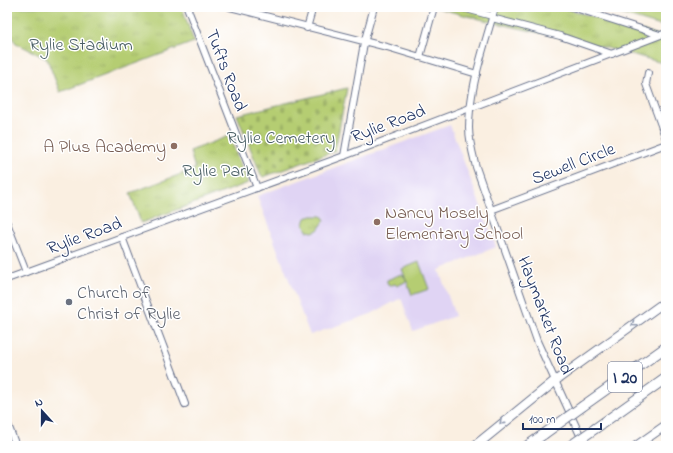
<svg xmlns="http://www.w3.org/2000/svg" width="673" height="453" font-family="'Indie Flower',sans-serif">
  <defs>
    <pattern id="grass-tufts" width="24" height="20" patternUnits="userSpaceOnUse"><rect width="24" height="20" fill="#b5cd72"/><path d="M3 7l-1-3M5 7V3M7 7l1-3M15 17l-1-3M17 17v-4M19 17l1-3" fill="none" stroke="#9bb065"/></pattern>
    <pattern id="cemetery-stones" width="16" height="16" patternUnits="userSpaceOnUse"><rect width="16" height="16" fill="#b5cd72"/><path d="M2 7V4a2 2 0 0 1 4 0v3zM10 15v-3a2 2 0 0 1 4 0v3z" fill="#9bb065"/></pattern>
  </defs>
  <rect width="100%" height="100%" fill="#fff"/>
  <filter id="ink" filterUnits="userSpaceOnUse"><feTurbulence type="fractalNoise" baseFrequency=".025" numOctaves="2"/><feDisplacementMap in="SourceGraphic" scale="8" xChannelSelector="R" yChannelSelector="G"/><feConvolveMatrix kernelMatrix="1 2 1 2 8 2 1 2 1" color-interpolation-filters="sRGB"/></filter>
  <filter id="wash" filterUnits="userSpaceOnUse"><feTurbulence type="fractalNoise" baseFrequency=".012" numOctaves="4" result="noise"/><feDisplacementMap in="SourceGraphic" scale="16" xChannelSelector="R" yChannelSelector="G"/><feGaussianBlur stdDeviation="0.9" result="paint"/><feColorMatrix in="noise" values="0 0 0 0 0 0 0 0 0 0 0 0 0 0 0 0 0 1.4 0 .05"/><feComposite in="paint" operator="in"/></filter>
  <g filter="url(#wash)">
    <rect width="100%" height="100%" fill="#faefe1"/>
    <polygon fill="#e0d4f4" points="450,125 496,247 439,270 455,316 413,331 401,298 371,314 310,335 257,196"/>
    <g fill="url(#grass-tufts)" stroke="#687e68">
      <polygon points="7,7 182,7 194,42 60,92 47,59 16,43 7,31"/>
      <path d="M 434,7 L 559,7 L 666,37 L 666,64 C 590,41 511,29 434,7 Z"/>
      <polygon points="597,7 666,7 666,24 661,26"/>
      <polygon points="229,136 248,183 141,223 130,193 195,169 190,151"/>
      <polygon points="311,216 322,216 325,220 318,230 313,232 307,231 304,224 306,218"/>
      <polygon points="401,274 404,276 407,281 397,286 395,284 389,286 387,284 387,280"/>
    </g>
    <polygon fill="url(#cemetery-stones)" stroke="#687e68" points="347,88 335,151 263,177 261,175 237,115"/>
    <polygon fill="#b5cd72" stroke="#687e68" points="419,262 429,289 412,295 402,269"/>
  </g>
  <g filter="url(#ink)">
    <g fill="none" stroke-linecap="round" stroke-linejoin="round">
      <g stroke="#69728c" stroke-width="8">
        <g id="minor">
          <polyline points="187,7 257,188"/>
          <polyline points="230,7 387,47 477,74"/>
          <polyline points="459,7 492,16"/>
          <path d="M 495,7 C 485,46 469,87 469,128 C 469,141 473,155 476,167 L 537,341 L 585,446"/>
          <polyline points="572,7 660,35"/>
          <polyline points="492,18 560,36 612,54"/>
          <polyline points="307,28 313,7"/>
          <polyline points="420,57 434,7"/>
          <polyline points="648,73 646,84 666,139"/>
          <polyline points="344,156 364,43 374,7"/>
          <polyline points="491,210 666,144"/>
          <polyline points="7,223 26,272"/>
          <polyline points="122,237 185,404"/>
          <polyline points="7,279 344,156 666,33"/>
          <polyline points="7,422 16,446"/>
        </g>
      </g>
      <g stroke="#69728c" stroke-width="10">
        <g id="major">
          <polyline points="555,381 666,301"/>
          <polyline points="636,446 666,425"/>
        </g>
      </g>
      <g stroke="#69728c" stroke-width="11">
        <g id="highway">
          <polyline points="583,406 666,347"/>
          <polyline points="596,428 666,378"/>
          <polyline points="475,446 555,381"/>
          <polyline points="527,446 544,434"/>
        </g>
      </g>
      <use href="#minor" stroke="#fff" stroke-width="6"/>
      <use href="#major" stroke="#fff" stroke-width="8"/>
      <use href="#highway" stroke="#fff" stroke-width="9"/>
      <g stroke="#69728c" stroke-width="11" stroke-linecap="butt">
        <g id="highway-bridge">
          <polyline points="544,434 583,406"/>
          <polyline points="570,446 596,428"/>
        </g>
      </g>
      <use href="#highway-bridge" stroke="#fff" stroke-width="9"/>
    </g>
    <defs><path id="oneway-chevron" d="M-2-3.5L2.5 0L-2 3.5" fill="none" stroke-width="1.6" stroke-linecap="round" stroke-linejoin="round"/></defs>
    <g stroke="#8d97ae">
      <use href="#oneway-chevron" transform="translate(634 324) rotate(145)"/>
      <use href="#oneway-chevron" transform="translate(502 422) rotate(140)"/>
    </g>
  </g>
  <g fill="#8d6e63" stroke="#fff" stroke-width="1.5">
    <circle cx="174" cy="146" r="4"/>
    <circle cx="377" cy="222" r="4"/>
  </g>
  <circle fill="#6b7280" stroke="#fff" stroke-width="1.5" cx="69" cy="302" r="4"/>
  <g text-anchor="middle" stroke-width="3" stroke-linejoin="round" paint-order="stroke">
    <rect fill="#fff" stroke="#5f6d8e" stroke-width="1" x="608" y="362" width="34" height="30" rx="3"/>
    <g font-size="17" font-weight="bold" fill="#1b2f5e">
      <text x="625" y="383">I 20</text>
    </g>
    <g font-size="18" fill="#495e64" stroke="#fff">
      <text x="81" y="50">Rylie Stadium</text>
      <text x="281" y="143">Rylie Cemetery</text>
      <text x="218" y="176">Rylie Park</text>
    </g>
    <g font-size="18" fill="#1b2f5e" stroke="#fff">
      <text transform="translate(227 70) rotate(69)" y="6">Tufts Road</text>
      <text transform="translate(388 123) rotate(-21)" y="6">Rylie Road</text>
      <text transform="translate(573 163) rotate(-21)" y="6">Sewell Circle</text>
      <text transform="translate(84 235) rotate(-20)" y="6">Rylie Road</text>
      <text transform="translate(546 315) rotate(69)" y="6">Haymarket Road</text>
    </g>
    <g font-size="18" fill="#785e54" stroke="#fff" text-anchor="end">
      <text x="166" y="152">A Plus Academy</text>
      <text x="385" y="218" text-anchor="start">Nancy Mosely<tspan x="385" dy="21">Elementary School</tspan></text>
    </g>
    <g font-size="18" fill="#5b616d" stroke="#fff" text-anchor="start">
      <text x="77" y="298">Church of<tspan x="77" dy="21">Christ of Rylie</tspan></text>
    </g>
  </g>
  <rect width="673" height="453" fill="none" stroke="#fff" stroke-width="24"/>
  <g transform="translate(42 411) rotate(339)" stroke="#ffffff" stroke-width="3" paint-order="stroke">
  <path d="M0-3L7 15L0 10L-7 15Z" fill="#1b2f5e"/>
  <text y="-6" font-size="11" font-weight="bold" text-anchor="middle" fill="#1b2f5e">N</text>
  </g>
  <path d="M523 423v6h78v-6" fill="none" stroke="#1b2f5e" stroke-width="2"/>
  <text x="529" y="423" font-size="12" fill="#1b2f5e" stroke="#ffffff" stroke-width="3" paint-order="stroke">100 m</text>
</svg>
